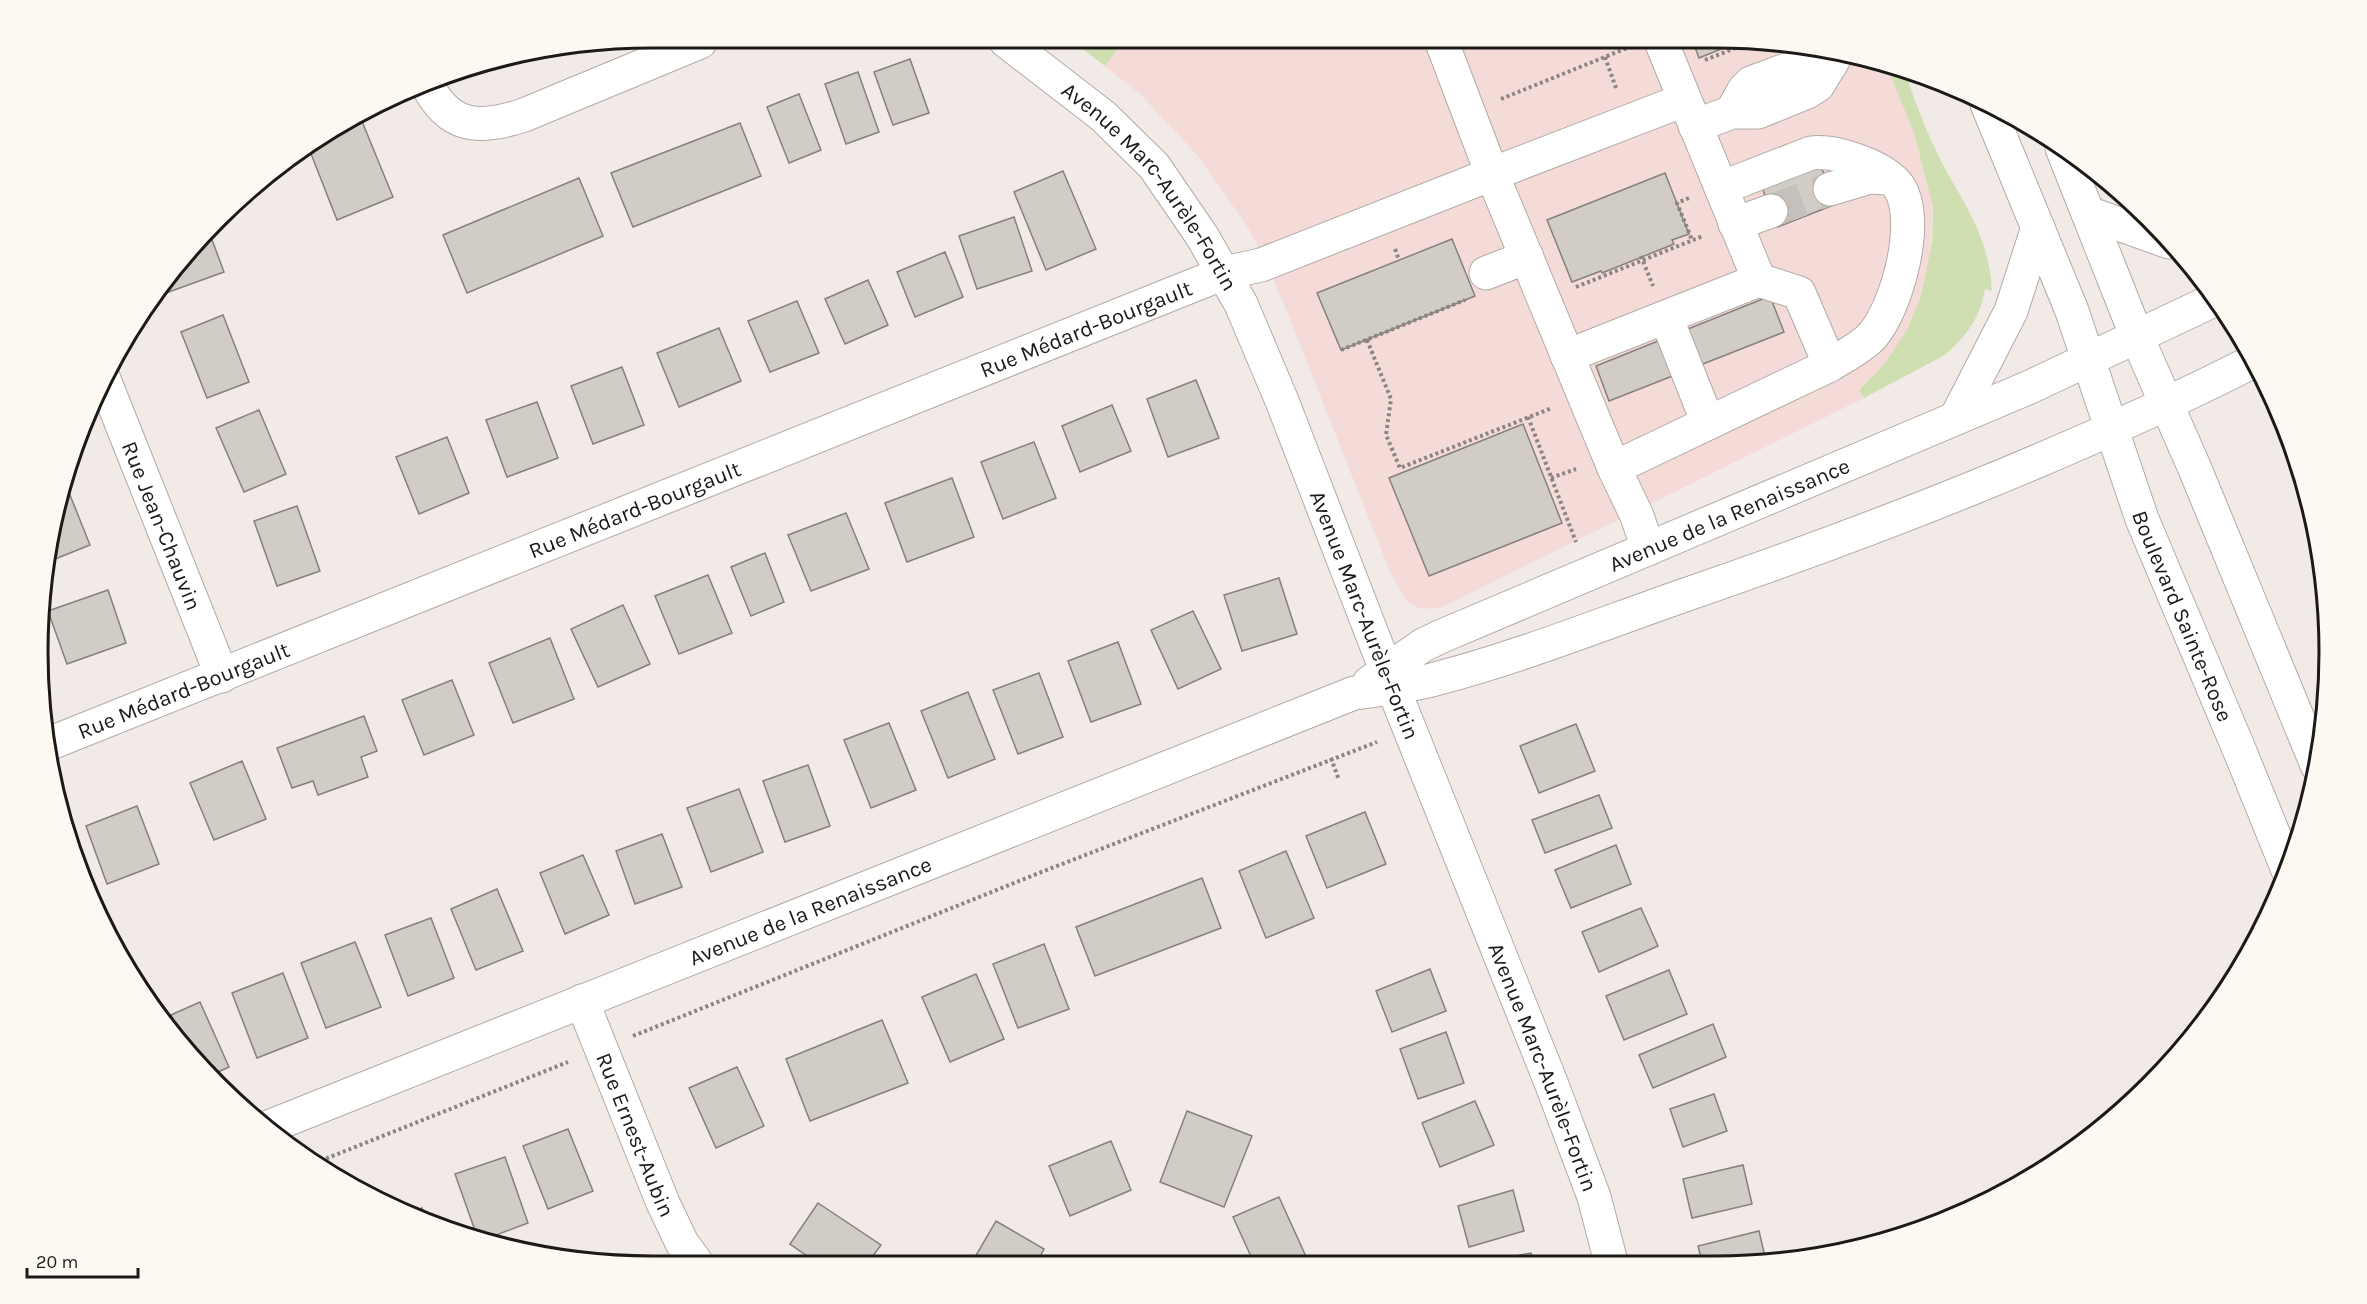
<svg xmlns="http://www.w3.org/2000/svg" width="2367" height="1304" font-family="Karla,sans-serif">
  <rect width="100%" height="100%" fill="#f1eae6"/>
  <polygon fill="#f5dbd8" points="1755,39 1886,65 1914,133 1933,207 1930,253 1921,296 1907,330 1883,366 1859,389 1864,398 1443,607 1422,609 1408,603 1390,572 1287,312 1266,262 1247,226 1197,155 1141,95 1105,66 1124,41"/>
  <g fill="#cfdfb2">
    <polygon points="1072,41 1124,41 1105,66"/>
    <path d="M 1886,65 L 1904,68 C 1913,97 1925,128 1938,155 C 1962,203 1989,233 1992,291 L 1985,289 C 1980,318 1966,338 1943,356 L 1864,398 L 1859,390 L 1883,366 L 1907,330 L 1921,296 L 1932,242 L 1933,207 L 1914,133 Z"/>
  </g>
  <g fill="#d2ccc7" stroke="#86807c" stroke-width="1.5">
    <polygon points="1692,39 1746,39 1699,58"/>
    <polygon points="538,51 501,65 499,60"/>
    <polygon points="910,59 929,113 893,125 874,72"/>
    <polygon points="858,72 879,132 846,144 825,84"/>
    <polygon points="799,94 821,150 789,163 767,107"/>
    <polygon points="359,114 393,197 337,220 308,146"/>
    <polygon points="740,123 761,176 633,227 611,173"/>
    <polygon points="1820,164 1836,204 1778,227 1762,188"/>
    <polygon points="1063,171 1096,249 1046,270 1014,192"/>
    <polygon points="1665,173 1689,234 1672,240 1674,244 1602,273 1601,271 1572,282 1547,220"/>
    <polygon points="579,178 603,236 467,293 443,235"/>
    <polygon points="1014,217 1032,271 977,289 959,236"/>
    <polygon points="208,229 224,272 166,293 163,284"/>
    <polygon points="1452,239 1475,296 1341,350 1317,293"/>
    <polygon points="945,252 963,297 915,317 897,272"/>
    <polygon points="868,280 888,325 845,344 825,299"/>
    <polygon points="1770,296 1784,332 1609,401 1596,366"/>
    <polygon points="797,301 819,353 770,372 748,321"/>
    <polygon points="223,315 249,382 207,398 181,332"/>
    <polygon points="719,328 741,381 679,407 657,353"/>
    <polygon points="622,367 644,425 593,444 571,386"/>
    <polygon points="1196,380 1219,438 1168,457 1147,399"/>
    <polygon points="537,402 558,458 507,477 486,420"/>
    <polygon points="1112,405 1131,451 1080,472 1062,426"/>
    <polygon points="259,410 286,474 244,492 216,428"/>
    <polygon points="1523,424 1562,523 1429,576 1389,478"/>
    <polygon points="447,437 469,493 419,514 396,457"/>
    <polygon points="1034,442 1056,498 1003,519 981,462"/>
    <polygon points="952,478 974,537 907,562 885,503"/>
    <polygon points="70,495 90,545 45,563 57,500"/>
    <polygon points="297,506 320,571 277,586 254,521"/>
    <polygon points="846,513 869,569 811,591 788,535"/>
    <polygon points="765,553 784,602 751,616 731,567"/>
    <polygon points="708,575 732,633 679,654 655,596"/>
    <polygon points="1279,578 1297,634 1242,651 1224,595"/>
    <polygon points="108,590 126,643 67,664 48,611"/>
    <polygon points="623,605 650,664 598,687 571,629"/>
    <polygon points="1193,611 1221,669 1178,689 1151,630"/>
    <polygon points="550,638 574,699 513,723 489,663"/>
    <polygon points="1118,642 1141,704 1091,722 1068,661"/>
    <polygon points="1039,673 1063,737 1018,754 993,690"/>
    <polygon points="452,680 474,735 424,755 402,700"/>
    <polygon points="968,692 995,759 948,778 921,711"/>
    <polygon points="364,716 377,751 361,757 368,777 318,795 313,781 292,788 277,748"/>
    <polygon points="889,723 916,790 871,808 844,740"/>
    <polygon points="1576,724 1595,771 1539,793 1520,746"/>
    <polygon points="242,761 266,819 214,840 190,783"/>
    <polygon points="808,765 830,826 785,842 763,781"/>
    <polygon points="739,789 763,852 711,872 687,808"/>
    <polygon points="1599,795 1612,828 1545,853 1532,820"/>
    <polygon points="137,806 159,864 107,884 86,826"/>
    <polygon points="1365,812 1386,864 1327,888 1306,836"/>
    <polygon points="662,834 682,887 635,904 616,851"/>
    <polygon points="1616,845 1631,884 1571,908 1555,870"/>
    <polygon points="1286,851 1314,918 1266,938 1239,871"/>
    <polygon points="583,855 609,915 565,934 540,873"/>
    <polygon points="1202,878 1221,928 1095,976 1076,927"/>
    <polygon points="497,889 523,951 476,970 451,909"/>
    <polygon points="1641,908 1658,946 1599,972 1582,932"/>
    <polygon points="431,918 454,978 408,996 385,935"/>
    <polygon points="355,942 381,1007 326,1028 301,963"/>
    <polygon points="1044,944 1069,1009 1018,1028 993,964"/>
    <polygon points="1430,969 1446,1011 1392,1032 1376,991"/>
    <polygon points="1669,970 1687,1014 1624,1040 1606,996"/>
    <polygon points="283,973 308,1038 257,1058 232,993"/>
    <polygon points="976,974 1004,1039 950,1062 922,997"/>
    <polygon points="200,1002 229,1067 209,1076 190,1057 169,1029 176,1026 171,1015"/>
    <polygon points="882,1020 908,1083 810,1121 786,1059"/>
    <polygon points="1713,1024 1726,1057 1653,1088 1639,1055"/>
    <polygon points="1446,1032 1464,1083 1418,1099 1400,1049"/>
    <polygon points="737,1067 764,1126 716,1148 689,1088"/>
    <polygon points="1714,1094 1727,1131 1683,1147 1670,1109"/>
    <polygon points="1475,1101 1494,1145 1440,1167 1422,1123"/>
    <polygon points="1187,1111 1252,1136 1224,1207 1160,1182"/>
    <polygon points="568,1129 593,1191 548,1209 523,1146"/>
    <polygon points="1111,1141 1131,1190 1070,1216 1049,1166"/>
    <polygon points="505,1157 528,1223 483,1240 478,1239 455,1174"/>
    <polygon points="1743,1165 1752,1204 1692,1218 1683,1179"/>
    <polygon points="1513,1190 1524,1231 1469,1247 1458,1206"/>
    <polygon points="1279,1197 1308,1261 1304,1263 1254,1263 1233,1217"/>
    <polygon points="818,1203 881,1245 867,1264 820,1265 790,1244"/>
    <polygon points="422,1208 427,1222 408,1213"/>
    <polygon points="996,1221 1044,1249 1036,1264 971,1264"/>
    <polygon points="1759,1231 1766,1261 1702,1262 1698,1246"/>
    <polygon points="1531,1253 1533,1262 1481,1262"/>
  </g>
  <g fill="none" stroke-linecap="round" stroke-linejoin="round">
    <polyline stroke="#c6c0bd" stroke-width="33" stroke-dasharray="33 16" stroke-linecap="butt" points="1771,211 1830,189"/>
    <g stroke="#b1aba7" stroke-width="35">
      <g id="minor">
        <path id="s1" d="M 1006,41 L 1103,116 L 1154,166 L 1202,236 L 1241,304 L 1282,401 L 1386,670 L 1552,1085 L 1594,1197 L 1611,1262"/>
        <path d="M 426,82 C 448,129 479,130 524,115 L 700,42"/>
        <polyline points="1732,112 1744,90 1751,83 1799,65 1831,64"/>
        <polyline points="1695,126 1732,112 1758,112 1807,92 1818,85 1836,55"/>
        <path d="M 1721,188 L 1811,153 C 1835,150 1884,166 1899,187 C 1921,220 1897,308 1872,336 C 1861,348 1844,356 1830,365"/>
        <polyline points="1830,189 1870,177 1889,178"/>
        <polyline points="1735,224 1771,211"/>
        <polyline points="1486,273 1527,257"/>
        <polyline points="1666,317 1708,423"/>
        <polyline points="2137,337 2195,469 2317,765"/>
        <polyline points="1567,356 1759,280 1660,39"/>
        <path id="s2" d="M 2088,359 L 2142,519 L 2241,754 L 2288,870"/>
        <path id="s3" d="M 103,377 L 222,676"/>
        <polyline points="1614,468 1830,365 1799,293 1759,280"/>
        <polyline points="1648,549 1637,516 1614,468 1492,174 1684,100"/>
        <path id="s4" d="M 1369,683 L 1423,645 L 1442,636 L 2030,387 L 2216,299"/>
        <path id="s5" d="M 46,745 L 1224,273 L 1261,265 L 1492,174 L 1441,40"/>
        <path id="s6" d="M 582,1001 L 663,1203 L 682,1243 L 698,1265"/>
        <path id="s7" d="M 266,1128 L 1354,693 C 1382,689 1412,686 1439,678 C 1522,656 1602,624 1682,596 C 1877,529 2070,454 2254,361"/>
      </g>
    </g>
    <g stroke="#b1aba7" stroke-width="35">
      <g id="highway">
        <polyline points="1987,104 2072,311 2088,359"/>
        <polyline points="2062,148 2137,337"/>
        <polyline points="2088,213 2169,242"/>
        <polyline points="1956,418 2011,311 2038,227"/>
      </g>
    </g>
    <g stroke="#8a8582" stroke-width="4" stroke-dasharray="3 3" stroke-linecap="butt">
      <polyline points="1605,57 1616,88"/>
      <polyline points="1705,60 1738,47"/>
      <polyline points="1501,99 1627,48"/>
      <polyline points="1689,198 1677,203 1692,240"/>
      <polyline points="1395,249 1399,260"/>
      <polyline points="1641,256 1653,286"/>
      <polyline points="1576,287 1703,236"/>
      <polyline points="1367,340 1391,399 1386,435 1400,468 1552,408"/>
      <polyline points="1341,350 1465,300"/>
      <polyline points="1528,417 1576,542"/>
      <polyline points="1551,478 1576,469"/>
      <polyline points="1331,758 1339,780"/>
      <polyline points="633,1036 1044,871 1377,742"/>
      <polyline points="315,1163 568,1062"/>
    </g>
    <use href="#minor" stroke="#fff" stroke-width="33"/>
    <use href="#highway" stroke="#fff" stroke-width="33"/>
  </g>
  <g text-anchor="middle" stroke-width="5" stroke-linejoin="round" paint-order="stroke">
    <g font-size="22" fill="#1c1a18" stroke="#fef8f3">
      <text dy="8" stroke="none"><textPath href="#s1" startOffset="207">Avenue Marc-Aurèle-Fortin</textPath></text>
      <text dy="8" stroke="none"><textPath href="#s5" startOffset="1120">Rue Médard-Bourgault</textPath></text>
      <text dy="8" stroke="none"><textPath href="#s5" startOffset="634">Rue Médard-Bourgault</textPath></text>
      <text dy="8" stroke="none"><textPath href="#s4" startOffset="399">Avenue de la Renaissance</textPath></text>
      <text dy="8" stroke="none"><textPath href="#s3" startOffset="160">Rue Jean-Chauvin</textPath></text>
      <text dy="8" stroke="none"><textPath href="#s1" startOffset="692">Avenue Marc-Aurèle-Fortin</textPath></text>
      <text dy="8" stroke="none"><textPath href="#s2" startOffset="274">Boulevard Sainte-Rose</textPath></text>
      <text dy="8" stroke="none"><textPath href="#s5" startOffset="148">Rue Médard-Bourgault</textPath></text>
      <text dy="8" stroke="none"><textPath href="#s7" startOffset="586">Avenue de la Renaissance</textPath></text>
      <text dy="8" stroke="none"><textPath href="#s1" startOffset="1178">Avenue Marc-Aurèle-Fortin</textPath></text>
      <text dy="8" stroke="none"><textPath href="#s6" startOffset="144">Rue Ernest-Aubin</textPath></text>
    </g>
  </g>
  <path d="M0 0H2367V1304H0ZM652 48H1715A604 604 0 0 1 2319 652V652A604 604 0 0 1 1715 1256H652A604 604 0 0 1 48 652V652A604 604 0 0 1 652 48Z" fill="#fef8f3" fill-rule="evenodd"/>
  <path fill="none" stroke="#1c1a18" stroke-width="3" d="M652 48H1715A604 604 0 0 1 2319 652V652A604 604 0 0 1 1715 1256H652A604 604 0 0 1 48 652V652A604 604 0 0 1 652 48Z"/>
  <path d="M27 1268v9h111v-9" fill="none" stroke="#1c1a18" stroke-width="3"/>
  <text x="36" y="1268" font-size="18" fill="#1c1a18" stroke="#fef8f3" stroke-width="4.5" paint-order="stroke">20 m</text>
</svg>
